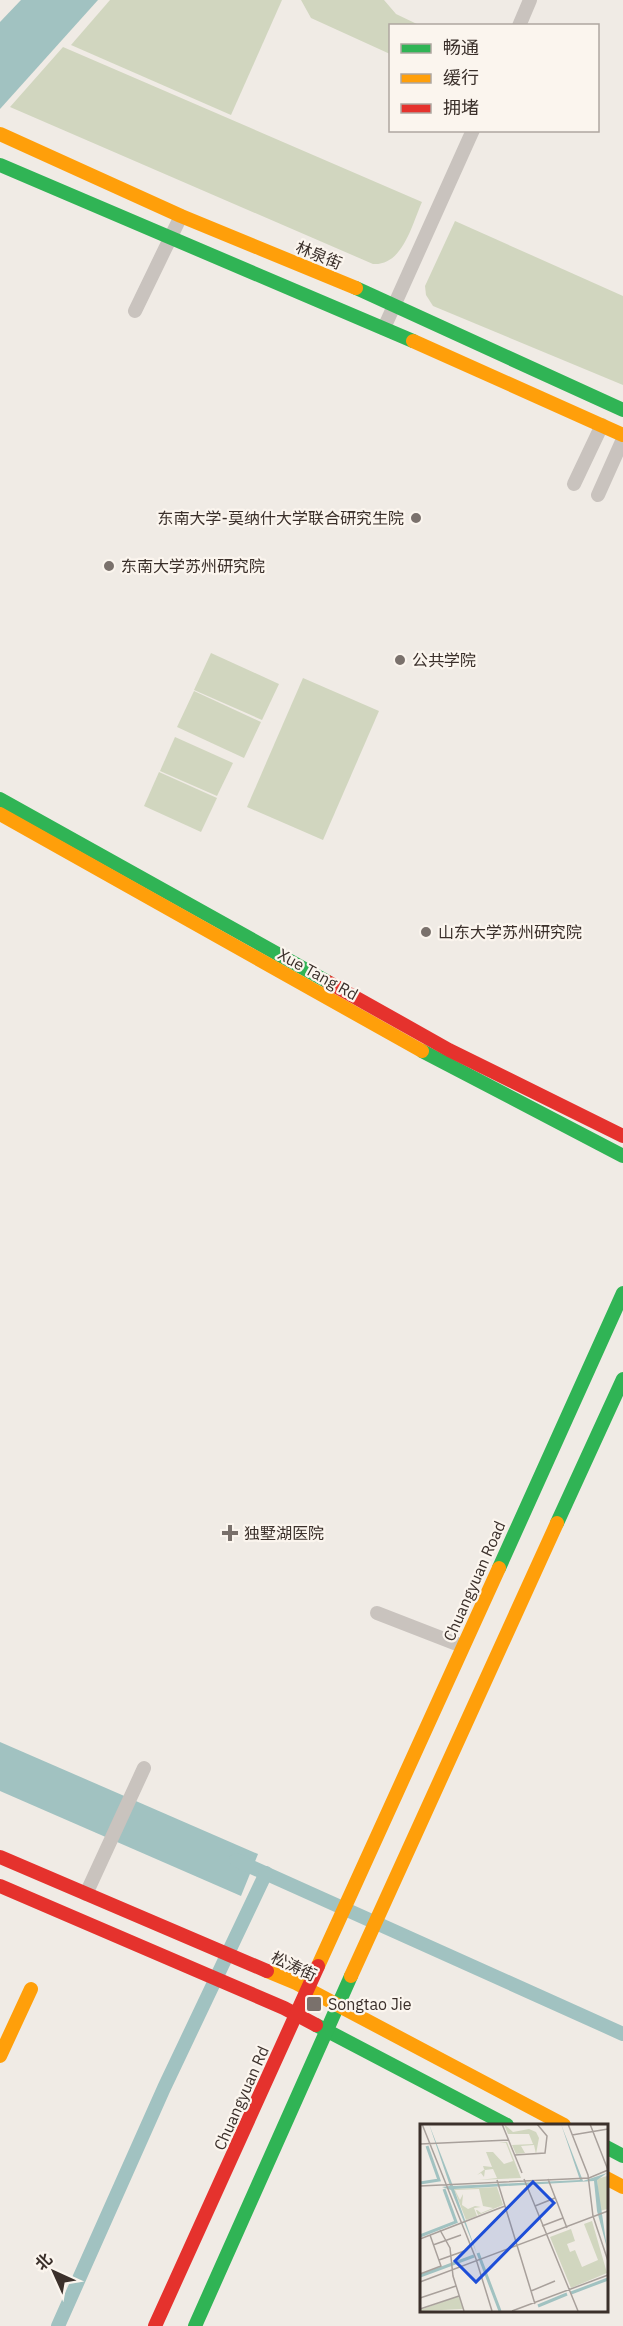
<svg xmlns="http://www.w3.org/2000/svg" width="623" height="2326" font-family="'IBM Plex Sans','Noto Sans SC',sans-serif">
  <rect width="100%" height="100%" fill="#f0ebe5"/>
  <g fill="#d1d6bf">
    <polygon points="110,0 282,0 231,115 71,45"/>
    <polygon points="301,0 384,0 396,14 419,25 390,26 390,54 311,18"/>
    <path d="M 63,47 L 422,202 C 412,224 403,266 373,264 L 10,107 Z"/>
    <polygon points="455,221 623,296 623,385 433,306 426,295 425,286"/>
    <polygon points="211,653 279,684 262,720 194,690"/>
    <polygon points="303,678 379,711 323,840 247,807"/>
    <polygon points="194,691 261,722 244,758 177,727"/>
    <polygon points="175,737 233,763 217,796 160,771"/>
    <polygon points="159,772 217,798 201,832 144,806"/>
  </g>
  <g fill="#a1c2c1">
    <polygon points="21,0 98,0 0,109 0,22"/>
    <polygon points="0,1742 258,1854 241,1896 0,1791"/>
  </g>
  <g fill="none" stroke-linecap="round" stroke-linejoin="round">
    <g stroke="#a1c2c1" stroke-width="14">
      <polyline points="236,1860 623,2034"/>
      <polyline points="58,2326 164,2088 266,1873"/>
    </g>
    <g stroke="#c9c3be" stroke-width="14">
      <polyline points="519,26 530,0"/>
      <polyline points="135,311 181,216"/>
      <polyline points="384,328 473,130"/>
      <polyline points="574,484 602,425"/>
      <polyline points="598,495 623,439"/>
      <polyline points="377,1613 462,1646"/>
      <polyline points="86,1894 144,1768"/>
    </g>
    <g stroke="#30b455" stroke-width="14">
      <polyline points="0,165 413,341"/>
      <polyline points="356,288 623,410"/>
      <polyline points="0,799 328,982"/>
      <polyline points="422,1051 623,1156"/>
      <polyline points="557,1523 623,1379"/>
      <polyline points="499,1568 623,1293"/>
      <polyline points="316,2025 507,2125"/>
      <polyline points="606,2147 623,2156"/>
      <polyline points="195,2326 351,1976"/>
    </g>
    <g stroke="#ff9f0a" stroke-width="14">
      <polyline points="0,134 181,216 356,288"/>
      <polyline points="413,341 623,435"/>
      <polyline points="0,814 422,1051"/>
      <polyline points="318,1966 499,1568"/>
      <polyline points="267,1971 296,1983 564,2125"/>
      <polyline points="351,1976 557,1523"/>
      <polyline points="0,2056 31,1989"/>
      <polyline points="606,2178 623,2187"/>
    </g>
    <g stroke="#e5322d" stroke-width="14">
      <polyline points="328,982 449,1050 623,1136"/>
      <polyline points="0,1857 267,1971"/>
      <polyline points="0,1886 284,2008 316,2025"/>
      <polyline points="155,2326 318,1966"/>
    </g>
  </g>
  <g fill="#7a716c" stroke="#fbf5ee" stroke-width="2">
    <circle cx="416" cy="518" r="6"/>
    <circle cx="109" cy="566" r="6"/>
    <circle cx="400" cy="660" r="6"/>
    <circle cx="426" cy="932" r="6"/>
    <path d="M227 1524h6v6h6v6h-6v6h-6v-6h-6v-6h6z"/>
    <rect x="306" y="1996" width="16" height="16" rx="3"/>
  </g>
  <g text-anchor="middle" stroke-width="4.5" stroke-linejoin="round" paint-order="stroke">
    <g font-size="16" fill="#3b302b" stroke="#fbf5ee">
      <text transform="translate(319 255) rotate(22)" y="6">林泉街</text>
      <text transform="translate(318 974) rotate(29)" y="6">Xue Tang Rd</text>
      <text transform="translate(474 1581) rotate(-66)" y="6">Chuangyuan Road</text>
      <text transform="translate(294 1966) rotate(25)" y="6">松涛街</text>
      <text transform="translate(241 2098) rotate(-66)" y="6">Chuangyuan Rd</text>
    </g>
    <g font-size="16" fill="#3b302b" stroke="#fbf5ee" text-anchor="start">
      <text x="404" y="524" text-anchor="end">东南大学-莫纳什大学联合研究生院</text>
      <text x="121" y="572">东南大学苏州研究院</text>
      <text x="412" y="666">公共学院</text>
      <text x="438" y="938">山东大学苏州研究院</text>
      <text x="244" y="1539">独墅湖医院</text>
      <text x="328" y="2010">Songtao Jie</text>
    </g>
  </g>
  <g transform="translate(420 2124)">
    <rect width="188" height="188" fill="#f0ebe5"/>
    <path d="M 84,0 L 93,8 L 109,5 L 116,8 L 119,14 L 116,30 L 114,21 L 101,22 L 105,29 L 96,30 L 92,21 L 113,20 L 109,10 L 88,10 ZM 87,18 L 101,54 L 59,56 L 77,54 L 73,45 L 65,46 L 64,53 L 61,49 L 57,51 L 65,45 L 64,45 L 63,42 L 72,43 L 66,28 L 73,28 L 84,40 L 93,37 L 86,19 L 79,19 ZM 187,52 L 187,85 L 180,87 L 177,55 ZM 77,63 L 83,81 L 58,91 L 56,86 L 57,86 L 61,89 L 73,84 L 63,82 L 59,65 L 35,66 L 40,76 L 43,70 L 42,81 L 48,85 L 55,82 L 61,83 L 54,84 L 57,92 L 46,96 L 34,65 ZM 172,97 L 187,149 L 151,164 L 130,113 L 151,105 L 155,117 L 147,120 L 150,128 L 155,126 L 162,143 L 178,136 L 164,100 ZM 39,172 L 43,185 L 0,187 L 0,186 Z" fill="#d1d6bf"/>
    <path d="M 9,0 L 33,62 L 160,56 L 141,0 L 163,57 L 187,49 L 177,56 L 187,124 L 177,87 L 174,57 L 34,65 L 57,130 L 31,66 L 22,63 L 30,62 Z" fill="#a1c2c1"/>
    <path fill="none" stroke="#a1c2c1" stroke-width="3" d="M 0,59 L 19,56 L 7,22M 0,112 L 36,98 L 24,65M 58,129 L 80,187M 0,152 L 54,132M 151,169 L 188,155M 118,182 L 147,170"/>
    <path fill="none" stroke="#a8a09b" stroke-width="1.5" d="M 2,0 L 56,135 L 72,187M 9,0 L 32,0M 82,0 L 102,49M 148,0 L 168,51 L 173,92 L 188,137M 170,0 L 188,46M 152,11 L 188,5M 0,20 L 89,16M 95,31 L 125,29 L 127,12 L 117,0M 104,55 L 158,187M 128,55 L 147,104M 77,56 L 115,180M 0,62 L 169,54 L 188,46M 115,82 L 135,74M 122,102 L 143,94M 20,106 L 30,124 L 33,152 L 44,187M 0,115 L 85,82M 13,121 L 41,111M 19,136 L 47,126M 0,150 L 21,142 L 10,111M 0,158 L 188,87M 111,167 L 135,157M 0,174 L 36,162M 0,185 L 39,172M 92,187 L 188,151"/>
    <path fill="#1d4ed8" fill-opacity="0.15" stroke="#1d4ed8" stroke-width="3" d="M 113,58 L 134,79 L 56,158 L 35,137 Z"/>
    <rect width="188" height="188" fill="none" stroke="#3b302b" stroke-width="3"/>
  </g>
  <rect x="389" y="24" width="210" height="108" fill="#fbf5ee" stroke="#aea6a0" stroke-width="1.5"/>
  <rect x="401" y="44" width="30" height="9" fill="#30b455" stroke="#aea6a0" stroke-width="1.5"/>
  <text x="443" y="54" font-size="18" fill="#3b302b">畅通</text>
  <rect x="401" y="74" width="30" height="9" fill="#ff9f0a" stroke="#aea6a0" stroke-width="1.5"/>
  <text x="443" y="84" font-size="18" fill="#3b302b">缓行</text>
  <rect x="401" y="104" width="30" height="9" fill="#e5322d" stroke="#aea6a0" stroke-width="1.5"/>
  <text x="443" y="114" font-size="18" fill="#3b302b">拥堵</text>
  <g transform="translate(54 2272) rotate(315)" stroke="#fbf5ee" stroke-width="4.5" paint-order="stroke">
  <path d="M0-4.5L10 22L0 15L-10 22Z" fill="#3b302b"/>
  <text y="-9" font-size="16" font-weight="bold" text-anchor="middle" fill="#3b302b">北</text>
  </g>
</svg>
